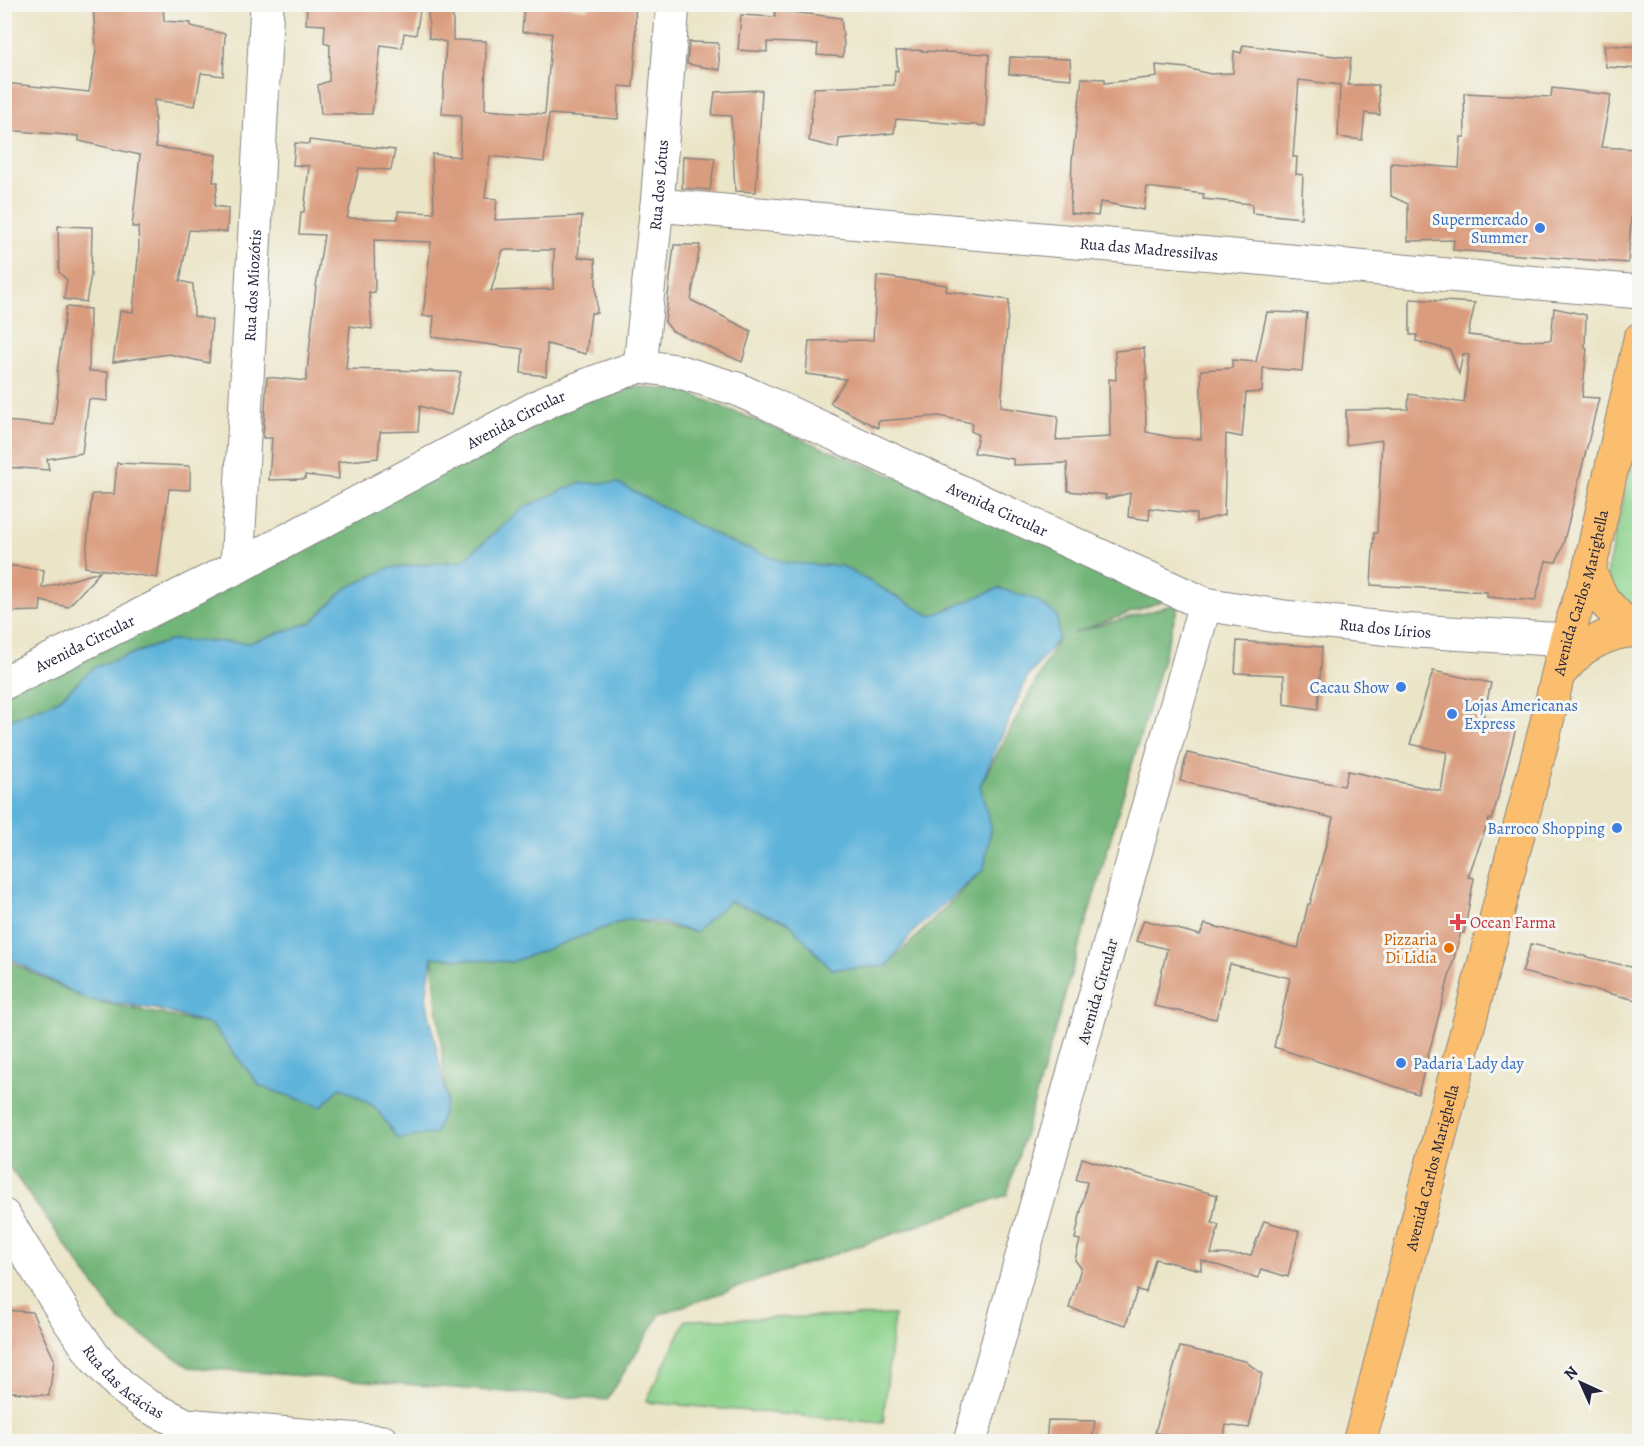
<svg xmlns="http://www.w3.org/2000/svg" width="1644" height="1446" font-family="Alegreya,serif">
  <rect width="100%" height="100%" fill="#f6f6f2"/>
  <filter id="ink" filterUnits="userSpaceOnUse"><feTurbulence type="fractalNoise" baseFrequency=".0167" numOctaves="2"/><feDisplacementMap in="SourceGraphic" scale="12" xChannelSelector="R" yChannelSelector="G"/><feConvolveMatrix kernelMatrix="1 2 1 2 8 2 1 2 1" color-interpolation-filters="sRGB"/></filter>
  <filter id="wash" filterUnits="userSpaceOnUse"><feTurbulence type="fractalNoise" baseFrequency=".008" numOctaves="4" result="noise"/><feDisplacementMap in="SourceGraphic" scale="24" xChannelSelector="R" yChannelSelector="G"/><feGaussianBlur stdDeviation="1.35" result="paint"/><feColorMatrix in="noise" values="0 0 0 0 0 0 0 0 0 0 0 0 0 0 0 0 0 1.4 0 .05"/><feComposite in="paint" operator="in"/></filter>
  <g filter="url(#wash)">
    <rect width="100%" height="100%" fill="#ebe5c7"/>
    <g fill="#8dd38c" stroke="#587a64" stroke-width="1.5">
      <polygon points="1639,432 1639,609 1638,609 1626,607 1606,575"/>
      <polygon points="894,1315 883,1423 646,1402 686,1320"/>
    </g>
    <polygon fill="#72b578" stroke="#4a6c5a" stroke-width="1.5" points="595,382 686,392 1183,594 1073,633 1179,603 1007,1195 660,1314 607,1400 189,1367 120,1321 5,1161 4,959 86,999 212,1025 260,1086 341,1087 375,1107 398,1139 447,1100 432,957 512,962 628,919 694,932 729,901 788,922 831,969 887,966 984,869 980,786 1059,638 999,588 931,616 842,566 788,564 727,541 525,507 462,561 389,568 345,589 312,622 250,643 171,640 95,667 57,701 5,723 5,688"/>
    <polygon fill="#5db3da" stroke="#406a8a" stroke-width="1.5" points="579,483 618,483 727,541 787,563 842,566 931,616 999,588 1034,599 1057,615 1059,638 1027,678 980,786 991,827 984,869 915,930 887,966 831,969 788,922 729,901 695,932 658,922 628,919 512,962 432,957 426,998 447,1100 436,1133 398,1139 375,1107 341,1087 321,1107 260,1086 212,1025 156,1009 86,999 5,956 5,722 57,701 95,667 172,640 250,643 312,622 345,589 389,568 462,561 525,507"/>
    <g id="blocks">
      <g fill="#da9c7e" fill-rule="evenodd">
        <polygon points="93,4 163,4 164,21 191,23 191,26 225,34 223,76 201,73 195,106 154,100 156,147 216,155 213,182 218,182 214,206 228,208 227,232 189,230 180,281 193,284 194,316 212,320 209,363 169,354 113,362 120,311 133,312 139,247 138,227 132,227 140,155 79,141 79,136 4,130 4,83 89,92 96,51"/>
        <polygon points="307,4 421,4 416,35 404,33 402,48 381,45 372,114 321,114 318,85 329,81 330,45 324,43 325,25 306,24"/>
        <path d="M 428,4 L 453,4 L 453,40 L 486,41 L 485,110 L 545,114 L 552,33 L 522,32 L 524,4 L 555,4 L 589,9 L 589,4 L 635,4 L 636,47 L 633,87 L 619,86 L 618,119 L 549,114 L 544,162 L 490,156 L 485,198 L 497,199 L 495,220 L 582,216 L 578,257 L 595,259 L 597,313 L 591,313 L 586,354 L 547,344 L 546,376 L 521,373 L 523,349 L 432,337 L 434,316 L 423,316 L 431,242 L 374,240 L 375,293 L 369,292 L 372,329 L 350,326 L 346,369 L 461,372 L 451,415 L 420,406 L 418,431 L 380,432 L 378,458 L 338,462 L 339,479 L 305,475 L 305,479 L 269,480 L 272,438 L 263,438 L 267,377 L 306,381 L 316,286 L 324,235 L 299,234 L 301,212 L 304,212 L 309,166 L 293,165 L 295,143 L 309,144 L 309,140 L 395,150 L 391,170 L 359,168 L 347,218 L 398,219 L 398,211 L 434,213 L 432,154 L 460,157 L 461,115 L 442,114 L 446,42 L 429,38 ZM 503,250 L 554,250 L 553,289 L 491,291 Z"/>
        <polygon points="775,10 841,18 844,45 843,57 817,55 818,44 767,42 767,52 738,50 741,15 775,17"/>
        <polygon points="689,42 718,43 720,70 687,64"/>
        <polygon points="1243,45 1351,58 1348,85 1378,85 1380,115 1365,113 1362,140 1338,137 1340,85 1299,80 1293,157 1297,157 1296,174 1303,175 1301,218 1252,213 1252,204 1203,199 1204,194 1147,187 1144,210 1100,202 1098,216 1070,213 1072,161 1082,78 1105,79 1105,83 1157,77 1156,65 1187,68 1210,74 1233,73 1234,51 1241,53"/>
        <polygon points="1604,45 1640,47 1640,69 1606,67"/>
        <polygon points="922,50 922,51 989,54 985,126 896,119 894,133 839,139 838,148 809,141 814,88 894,85 895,70 898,71 896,51"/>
        <polygon points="1010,57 1070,59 1071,79 1009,74"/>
        <polygon points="1552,88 1611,95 1601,147 1636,149 1628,263 1453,250 1454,240 1408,241 1408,204 1391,196 1391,163 1459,168 1461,137 1465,137 1464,93 1551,97"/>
        <polygon points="762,90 756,192 735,191 731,116 712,115 715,92"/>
        <polygon points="683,156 715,158 710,190 682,188"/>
        <polygon points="58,226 92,227 91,275 86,302 64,299 67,280 59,272"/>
        <polygon points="674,245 700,245 691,300 751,331 742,362 672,331 665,322"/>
        <polygon points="877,276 947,285 946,291 1009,300 1001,407 1058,416 1056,440 1110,437 1109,379 1116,380 1115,351 1144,348 1147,380 1145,379 1146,432 1174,438 1201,439 1201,370 1232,368 1232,360 1256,362 1267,312 1307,313 1302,371 1263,368 1262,392 1246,393 1242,437 1226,434 1224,515 1196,522 1196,514 1150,508 1149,520 1128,517 1130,493 1105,499 1106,495 1068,491 1067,463 1013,465 1013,459 974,453 978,435 971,431 972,423 939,416 878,421 878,428 830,403 846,379 806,374 809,341 873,340"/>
        <polygon points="1410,299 1475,303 1468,335 1524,341 1551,340 1554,308 1586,315 1585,348 1587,348 1582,397 1599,398 1562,549 1556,562 1546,561 1535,601 1487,597 1487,592 1371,585 1374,533 1377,533 1382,440 1346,445 1346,410 1408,409 1409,394 1464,403 1469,355 1463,354 1459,374 1450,350 1416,341 1417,335 1410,335"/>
        <polygon points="66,307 90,309 89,371 108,372 108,401 89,399 82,453 47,459 49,470 4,467 4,421 54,425 58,389 57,373"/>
        <polygon points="117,463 190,466 190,490 169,489 157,578 85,567 92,494 114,494"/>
        <polygon points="6,565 44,570 42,588 100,572 68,607 41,601 40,611 4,612"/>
        <polygon points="1237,641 1322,647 1318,709 1284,704 1284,675 1235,673"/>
        <polygon points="1433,671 1491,683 1482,723 1516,728 1492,820 1489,819 1468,877 1474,878 1464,933 1461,932 1418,1094 1274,1047 1290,978 1230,964 1216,1019 1154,1006 1167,949 1136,941 1144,920 1200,935 1205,924 1298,948 1308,904 1310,904 1333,818 1180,781 1187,753 1300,778 1344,786 1348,771 1441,791 1447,752 1410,744"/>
        <polygon points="1531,944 1640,969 1640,1001 1522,972"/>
        <polygon points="1082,1158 1127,1172 1127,1171 1217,1195 1212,1223 1219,1225 1211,1254 1251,1255 1264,1221 1299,1231 1288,1277 1261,1269 1258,1278 1201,1260 1201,1270 1155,1259 1146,1292 1137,1290 1126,1325 1069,1308 1081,1268 1075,1260 1080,1240 1075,1239 1087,1182 1076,1180"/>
        <polygon points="4,1310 32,1312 54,1359 49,1396 4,1391"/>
        <polygon points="1180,1347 1245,1361 1262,1374 1249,1428 1226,1425 1223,1442 1187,1442 1155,1432"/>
        <polygon points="1048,1420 1095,1421 1092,1442 1046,1442"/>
      </g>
    </g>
  </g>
  <g filter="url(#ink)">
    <use href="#blocks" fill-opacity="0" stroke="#868481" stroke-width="1.5"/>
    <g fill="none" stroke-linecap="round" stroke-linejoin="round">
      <g stroke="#868481" stroke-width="35">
        <g id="minor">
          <path id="s1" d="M 657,205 L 1640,292"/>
          <path id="s2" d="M 640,366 L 657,205 L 673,4"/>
          <path id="s3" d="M 237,567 L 267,4"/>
          <path id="s4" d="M 1205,604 L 1284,617 L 1400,630 L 1566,640"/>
          <path id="s5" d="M 4,683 L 237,567 L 550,400 L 595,382 L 640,366 L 677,371 L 737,389 L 1205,604 L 970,1442"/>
          <path id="s6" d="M 4,1216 L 19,1241 L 68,1319 L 95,1358 L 122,1387 L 146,1405 L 186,1425 L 383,1442"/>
        </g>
      </g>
      <g stroke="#868481" stroke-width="35">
        <g id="major">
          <polyline points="1589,571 1603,600 1631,630"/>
          <path d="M 1560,672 C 1568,664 1575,655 1584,648 C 1600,638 1621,629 1640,631"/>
          <path id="s7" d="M 1359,1442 L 1370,1404 L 1545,730 L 1566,640 L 1589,571 L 1640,339"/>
        </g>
      </g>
      <use href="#minor" stroke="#fff" stroke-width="33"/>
      <use href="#major" stroke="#fbbe6e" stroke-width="33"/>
    </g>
  </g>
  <g fill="#3f7fe0" stroke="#f6f6f2" stroke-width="2">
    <circle cx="1540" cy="228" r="6"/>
    <circle cx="1401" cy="687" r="6"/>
    <circle cx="1452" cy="714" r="6"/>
    <circle cx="1617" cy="828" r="6"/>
    <circle cx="1401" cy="1063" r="6"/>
  </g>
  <path fill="#e0444e" stroke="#f6f6f2" stroke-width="2" d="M1455 913h6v6h6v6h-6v6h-6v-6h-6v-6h6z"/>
  <circle fill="#e8710a" stroke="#f6f6f2" stroke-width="2" cx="1449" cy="948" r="6"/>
  <g text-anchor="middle" stroke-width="6" stroke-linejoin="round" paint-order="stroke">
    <g font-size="16" fill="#22223b" stroke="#f6f6f2">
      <text dy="6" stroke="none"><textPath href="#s2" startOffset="182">Rua dos Lótus</textPath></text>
      <text dy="6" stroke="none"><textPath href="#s1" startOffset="494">Rua das Madressilvas</textPath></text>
      <text dy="6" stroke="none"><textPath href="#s3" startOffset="282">Rua dos Miozótis</textPath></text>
      <text dy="6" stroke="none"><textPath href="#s5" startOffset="576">Avenida Circular</textPath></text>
      <text dy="6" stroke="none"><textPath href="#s5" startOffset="1098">Avenida Circular</textPath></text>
      <text dy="6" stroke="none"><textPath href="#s7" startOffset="878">Avenida Carlos Marighella</textPath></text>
      <text dy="6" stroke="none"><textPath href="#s4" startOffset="182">Rua dos Lírios</textPath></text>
      <text dy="6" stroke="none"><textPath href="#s5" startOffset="90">Avenida Circular</textPath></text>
      <text transform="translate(1097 991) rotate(-74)" y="6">Avenida Circular</text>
      <text dy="6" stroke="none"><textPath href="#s7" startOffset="284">Avenida Carlos Marighella</textPath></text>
      <text dy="6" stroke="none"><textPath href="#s6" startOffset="206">Rua das Acácias</textPath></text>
    </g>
    <g font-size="16" fill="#366cbe" stroke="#f6f6f2" text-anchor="end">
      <text x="1528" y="225">Supermercado<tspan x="1528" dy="18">Summer</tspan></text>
      <text x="1389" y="693">Cacau Show</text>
      <text x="1464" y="711" text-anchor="start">Lojas Americanas<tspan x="1464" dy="18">Express</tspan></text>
      <text x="1605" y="834">Barroco Shopping</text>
      <text x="1413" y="1069" text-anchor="start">Padaria Lady day</text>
    </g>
    <g font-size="16" fill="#be3a42" stroke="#f6f6f2" text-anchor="start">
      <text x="1470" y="928">Ocean Farma</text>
    </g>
    <g font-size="16" fill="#c56008" stroke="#f6f6f2" text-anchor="end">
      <text x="1437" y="945">Pizzaria<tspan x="1437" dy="18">Di Lidia</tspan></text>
    </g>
  </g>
  <rect width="1644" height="1446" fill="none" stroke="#f6f6f2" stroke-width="24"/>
  <g transform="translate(1581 1383) rotate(315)" stroke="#f6f6f2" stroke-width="4.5" paint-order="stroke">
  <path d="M0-4.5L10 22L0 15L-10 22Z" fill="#22223b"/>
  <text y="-9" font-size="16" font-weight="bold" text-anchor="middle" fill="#22223b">N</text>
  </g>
</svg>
